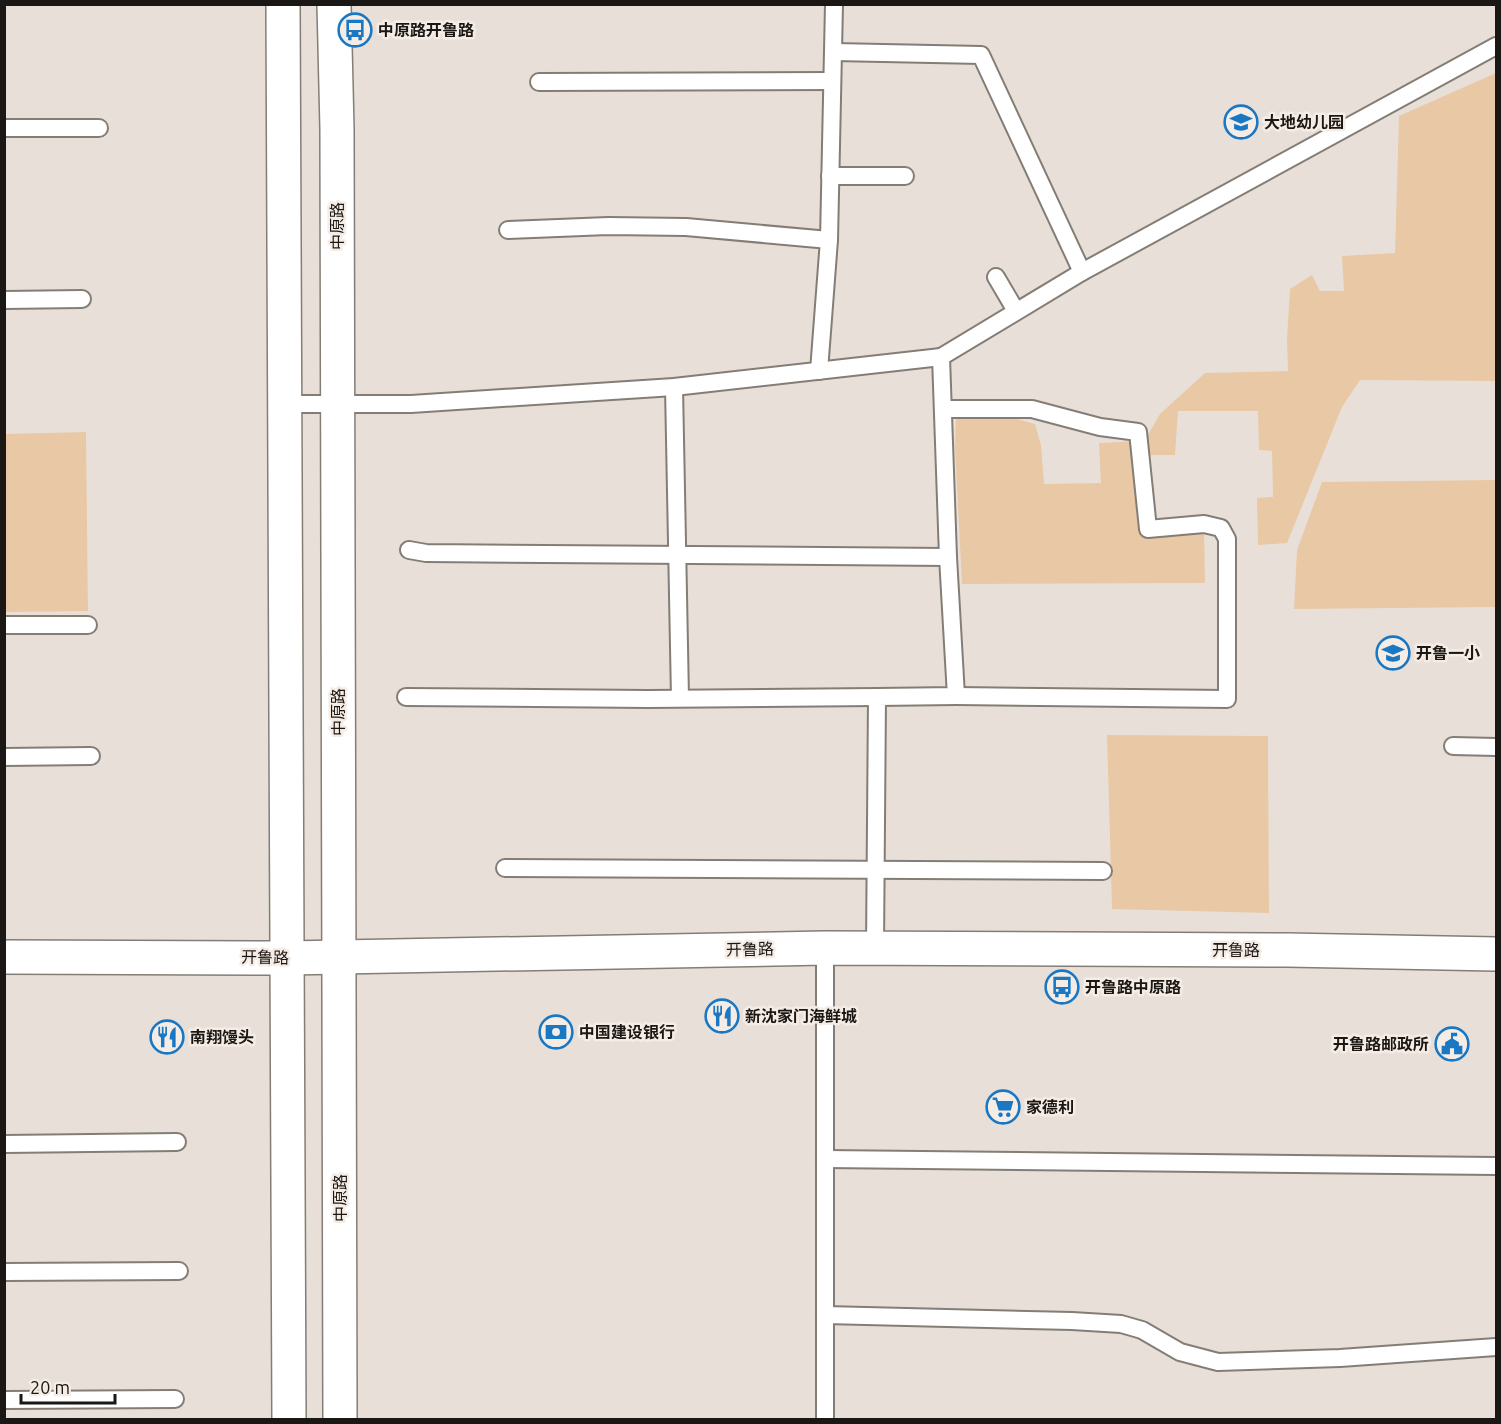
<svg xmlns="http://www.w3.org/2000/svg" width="1501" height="1424" font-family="Ubuntu,'Noto Sans SC',sans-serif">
  <rect width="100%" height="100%" fill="#e8e0d8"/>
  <g fill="#e9c8a5">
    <polygon points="1496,73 1496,381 1360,380 1342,407 1287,543 1258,545 1257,498 1273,497 1272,451 1259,450 1258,411 1178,411 1175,455 1146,455 1146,438 1160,414 1205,373 1288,371 1287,339 1290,289 1312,275 1320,291 1344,291 1342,256 1395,253 1399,116"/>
    <polygon points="973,416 1013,418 1035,424 1041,445 1044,484 1101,483 1099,443 1139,441 1148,528 1204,524 1205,583 962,584 955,447 956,418"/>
    <polygon points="86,432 88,611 5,612 5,434"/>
    <polygon points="1496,480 1496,607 1294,609 1297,550 1322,482"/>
    <polygon points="1107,735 1268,736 1269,913 1112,909"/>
  </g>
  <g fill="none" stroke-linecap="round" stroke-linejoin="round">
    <g stroke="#847d75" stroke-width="20">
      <g id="lane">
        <polyline points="834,52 981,55 1082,272"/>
        <polyline points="539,82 832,81"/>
        <polyline points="4,128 99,128"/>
        <polyline points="830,176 905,176"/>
        <polyline points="508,230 608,226 686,227 829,240"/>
        <polyline points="996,277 1016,311"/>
        <polyline points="4,300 82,299"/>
        <polyline points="819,371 829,240 834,4"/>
        <polyline points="674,387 680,698"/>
        <polyline points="286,404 411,404 674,387 941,357"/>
        <polyline points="943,409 1032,409 1100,427 1138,432 1148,529 1204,524 1221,528 1227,539 1227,699 956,696"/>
        <polyline points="409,550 426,553 948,557"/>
        <polyline points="4,625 88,625"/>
        <polyline points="406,697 648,699 877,697"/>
        <polyline points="1453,746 1496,747"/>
        <polyline points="4,757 91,756"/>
        <polyline points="505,868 1103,871"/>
        <polyline points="825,948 825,1420"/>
        <polyline points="875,948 877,697 956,696 948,557 941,357 1082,272 1496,46"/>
        <polyline points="4,1144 177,1142"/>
        <polyline points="825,1159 1496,1166"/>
        <polyline points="4,1272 179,1271"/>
        <polyline points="825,1315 1072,1321 1121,1324 1142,1330 1180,1352 1218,1362 1340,1358 1496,1347"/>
        <polyline points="4,1400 175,1399"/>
      </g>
    </g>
    <g stroke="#847d75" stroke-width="36">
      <g id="secondary">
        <polyline points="283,4 289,1420"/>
        <polyline points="334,4 337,129 340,1420"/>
        <polyline points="4,957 288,958 825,948 1287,950 1496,954"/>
      </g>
    </g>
    <use href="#lane" stroke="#fff" stroke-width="16"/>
    <use href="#secondary" stroke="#fff" stroke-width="33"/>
  </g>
  <defs>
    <g id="bus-ring" transform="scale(1.725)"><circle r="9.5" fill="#f5ede5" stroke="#1a77c3" stroke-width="1.5"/><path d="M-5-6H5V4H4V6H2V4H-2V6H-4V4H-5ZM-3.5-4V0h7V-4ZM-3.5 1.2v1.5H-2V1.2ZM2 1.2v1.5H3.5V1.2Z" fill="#1a77c3"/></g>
    <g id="school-ring" transform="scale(1.725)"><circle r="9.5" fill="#f5ede5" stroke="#1a77c3" stroke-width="1.5"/><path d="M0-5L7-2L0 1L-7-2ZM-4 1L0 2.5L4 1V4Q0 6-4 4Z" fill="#1a77c3"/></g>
    <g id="restaurant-ring" transform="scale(1.725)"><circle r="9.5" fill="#f5ede5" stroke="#1a77c3" stroke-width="1.5"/><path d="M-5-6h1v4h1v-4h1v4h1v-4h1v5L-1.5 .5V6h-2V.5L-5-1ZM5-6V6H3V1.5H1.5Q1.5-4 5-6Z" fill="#1a77c3"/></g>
    <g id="bank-ring" transform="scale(1.725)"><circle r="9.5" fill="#f5ede5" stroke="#1a77c3" stroke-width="1.5"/><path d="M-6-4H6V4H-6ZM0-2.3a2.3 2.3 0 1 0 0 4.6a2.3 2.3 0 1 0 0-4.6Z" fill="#1a77c3"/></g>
    <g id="civic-ring" transform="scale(1.725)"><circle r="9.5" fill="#f5ede5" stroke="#1a77c3" stroke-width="1.5"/><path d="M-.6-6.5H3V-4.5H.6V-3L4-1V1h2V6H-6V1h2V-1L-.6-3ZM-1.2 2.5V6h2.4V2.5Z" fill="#1a77c3"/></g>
    <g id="supermarket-ring" transform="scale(1.725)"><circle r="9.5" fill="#f5ede5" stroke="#1a77c3" stroke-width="1.5"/><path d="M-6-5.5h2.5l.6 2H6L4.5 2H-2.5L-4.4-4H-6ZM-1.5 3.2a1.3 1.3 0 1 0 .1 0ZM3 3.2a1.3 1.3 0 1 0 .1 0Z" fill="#1a77c3"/></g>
  </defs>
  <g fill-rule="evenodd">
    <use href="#bus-ring" x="355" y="30"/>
    <use href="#school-ring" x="1241" y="122"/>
    <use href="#school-ring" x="1393" y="653"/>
    <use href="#bus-ring" x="1062" y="987"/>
    <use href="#restaurant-ring" x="722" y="1016"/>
    <use href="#bank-ring" x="556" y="1032"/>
    <use href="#restaurant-ring" x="167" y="1037"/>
    <use href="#civic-ring" x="1452" y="1044"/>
    <use href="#supermarket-ring" x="1003" y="1107"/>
  </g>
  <g text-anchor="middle" stroke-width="5" stroke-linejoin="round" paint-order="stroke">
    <g font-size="16" font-weight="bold" fill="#1a1714" stroke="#f5ede5" text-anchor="start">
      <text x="378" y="36">中原路开鲁路</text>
      <text x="1264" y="128">大地幼儿园</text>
      <text x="1416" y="659">开鲁一小</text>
      <text x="1085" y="993">开鲁路中原路</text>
      <text x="745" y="1022">新沈家门海鲜城</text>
      <text x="579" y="1038">中国建设银行</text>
      <text x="190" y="1043">南翔馒头</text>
      <text x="1429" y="1050" text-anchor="end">开鲁路邮政所</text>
      <text x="1026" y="1113">家德利</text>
    </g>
    <g font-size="16" fill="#1a1714" stroke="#f5ede5">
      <text transform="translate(337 226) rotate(-90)" y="6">中原路</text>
      <text transform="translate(338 712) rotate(-90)" y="6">中原路</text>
      <text transform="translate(750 949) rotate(-1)" y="6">开鲁路</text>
      <text x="1236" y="956">开鲁路</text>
      <text transform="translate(265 957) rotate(1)" y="6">开鲁路</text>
      <text transform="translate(340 1198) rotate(-90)" y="6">中原路</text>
    </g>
  </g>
  <rect width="1501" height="1424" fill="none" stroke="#1a1714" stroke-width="12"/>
  <path d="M21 1394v9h94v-9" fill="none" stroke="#1a1714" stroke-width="3"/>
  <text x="30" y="1394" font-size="18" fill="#1a1714" stroke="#f5ede5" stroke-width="4.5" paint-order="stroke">20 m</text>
</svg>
